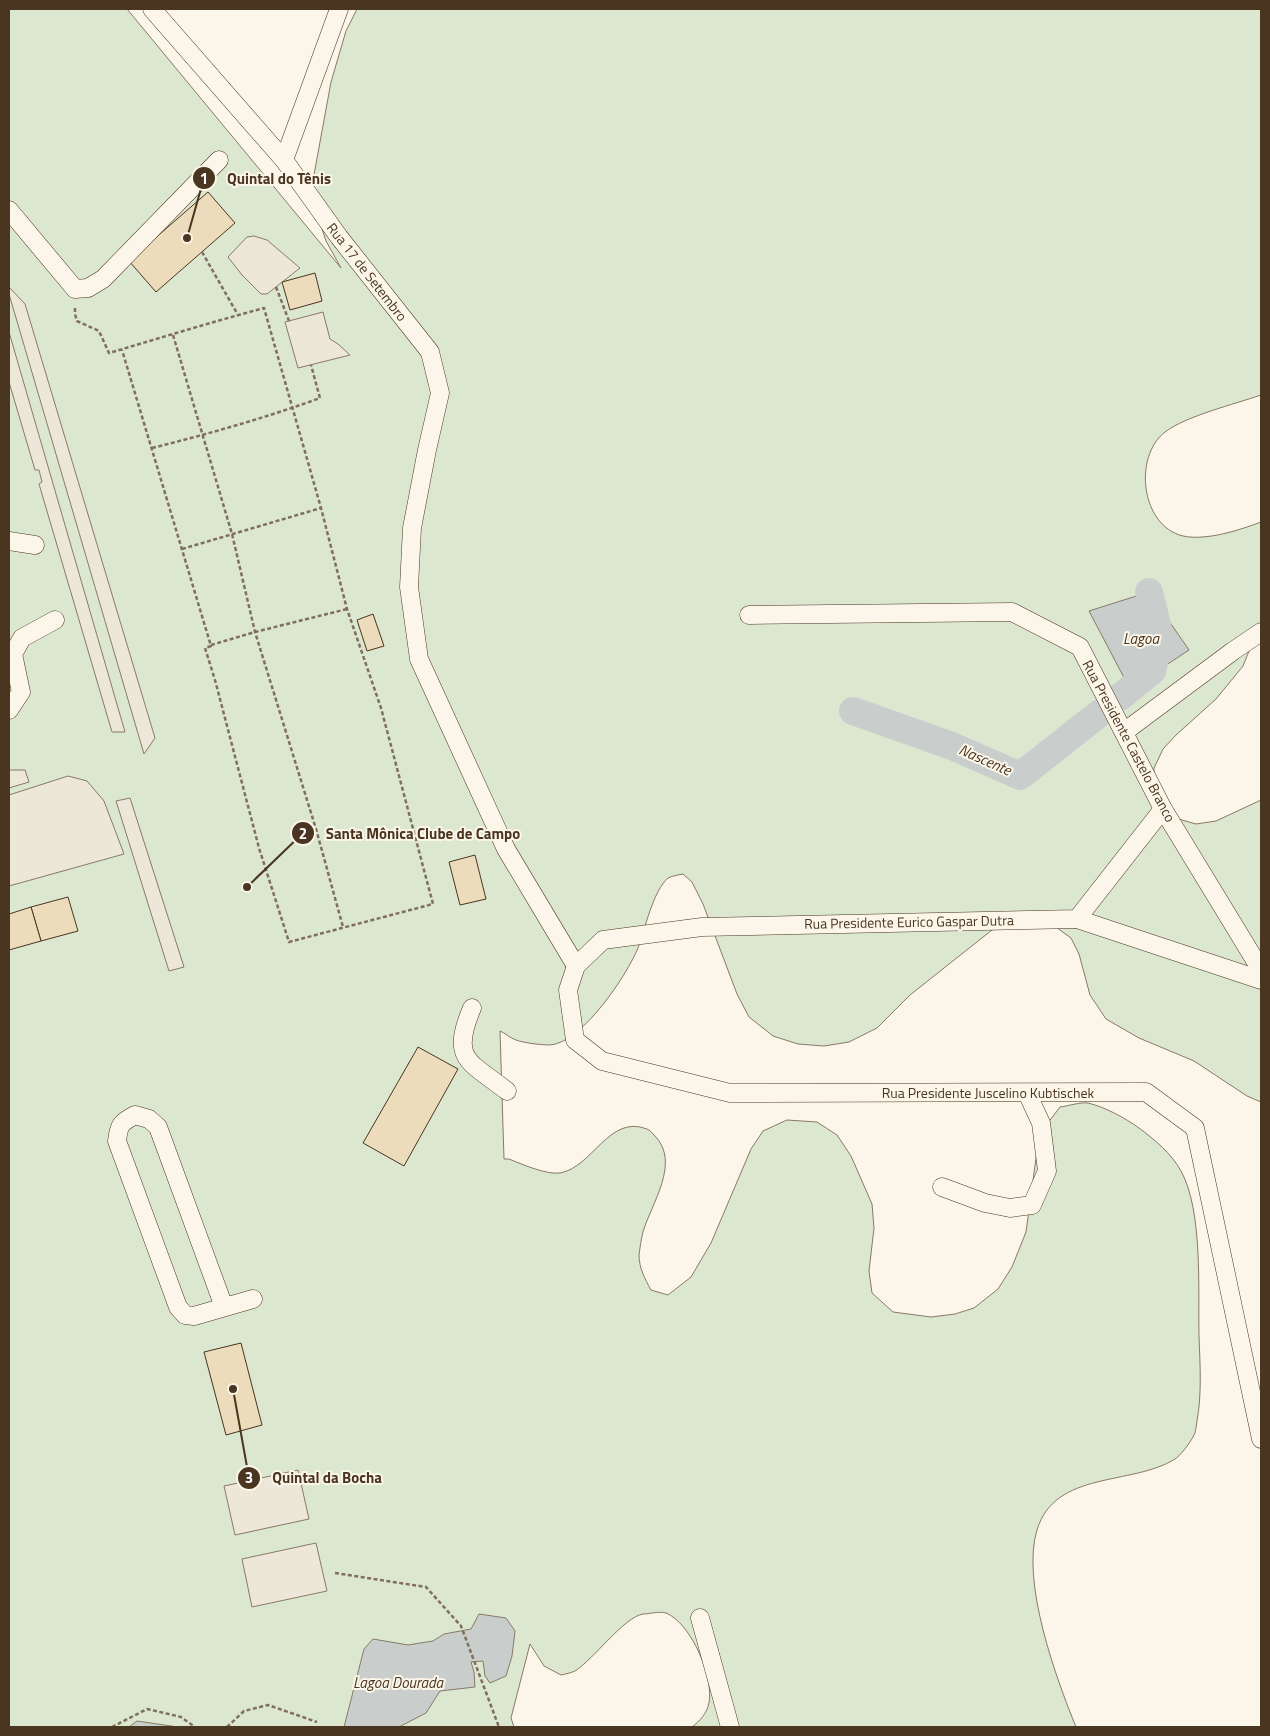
<svg xmlns="http://www.w3.org/2000/svg" width="1270" height="1736" font-family="'Titillium Web',sans-serif">
  <rect width="100%" height="100%" fill="#fbf6e9"/>
  <path fill="#dce7d0" stroke="#887966" d="M 9,9 L 127,9 L 341,268 L 326,241 L 314,205 L 313,180 L 331,82 L 346,31 L 357,9 L 1261,9 L 1261,395 C 1235,404 1186,416 1165,432 C 1133,457 1141,526 1183,536 C 1206,541 1240,530 1261,522 L 1261,621 L 1243,666 L 1216,699 L 1176,735 L 1163,749 L 1154,768 L 1154,792 L 1175,818 L 1196,824 L 1216,821 L 1261,800 L 1261,1102 L 1247,1096 L 1194,1061 L 1139,1038 L 1106,1019 L 1090,995 L 1079,954 L 1071,938 L 1053,925 L 1008,924 L 992,930 L 910,995 L 877,1028 L 849,1042 L 824,1046 L 798,1044 L 773,1036 L 749,1017 L 737,994 L 703,904 L 692,882 L 683,874 C 678,875 672,876 668,878 C 653,891 645,929 638,948 C 627,975 582,1043 550,1045 C 543,1045 523,1043 516,1040 C 510,1038 505,1033 500,1031 L 504,1159 L 509,1159 C 521,1164 547,1175 560,1173 C 593,1167 609,1114 647,1129 C 650,1130 652,1133 655,1136 C 681,1163 651,1204 643,1232 C 641,1239 640,1248 639,1255 C 639,1268 645,1279 651,1290 L 668,1295 L 691,1277 L 711,1243 L 751,1149 L 763,1131 L 787,1120 L 817,1122 L 837,1135 L 851,1156 L 872,1204 L 874,1228 L 869,1271 L 872,1293 L 893,1312 L 931,1317 L 955,1314 L 974,1308 L 998,1289 L 1012,1267 L 1026,1232 L 1037,1151 L 1044,1128 L 1060,1107 C 1068,1106 1080,1102 1088,1103 C 1105,1107 1125,1118 1139,1128 C 1155,1140 1171,1153 1181,1171 C 1203,1211 1198,1290 1199,1336 C 1200,1365 1202,1393 1197,1421 C 1196,1426 1196,1433 1193,1437 C 1189,1444 1181,1455 1175,1459 C 1132,1486 1055,1470 1037,1530 C 1021,1582 1056,1678 1076,1727 L 692,1727 C 700,1721 707,1713 709,1703 C 714,1677 691,1623 666,1613 C 660,1611 649,1614 643,1614 C 624,1617 594,1659 575,1671 C 571,1673 565,1674 561,1675 L 544,1666 L 530,1644 L 511,1718 L 514,1727 L 9,1727 Z"/>
  <g fill="#ede7d9" stroke="#887966">
    <polygon points="254,236 267,240 300,268 267,294 261,294 242,275 228,257 247,237"/>
    <polygon points="9,287 25,304 155,738 144,754 9,294"/>
    <polygon points="323,312 330,339 338,344 350,355 298,368 285,322"/>
    <polygon points="9,332 125,732 112,732 39,484 42,482 39,470 35,470 9,382"/>
    <polygon points="9,770 25,770 29,782 9,788"/>
    <polygon points="68,776 87,781 104,801 124,854 9,886 9,795"/>
    <polygon points="130,798 184,967 169,971 116,801"/>
    <polygon points="298,1470 309,1519 235,1535 224,1486"/>
    <polygon points="316,1543 327,1591 252,1607 242,1559"/>
  </g>
  <g fill="#c9cecd" stroke="#887966">
    <polygon points="1149,592 1189,650 1130,689 1089,611"/>
    <polygon points="479,1614 506,1618 515,1631 512,1656 506,1676 490,1683 485,1676 483,1661 471,1662 474,1672 475,1687 440,1691 426,1713 399,1727 344,1727 364,1649 373,1639 408,1645 433,1641 444,1634 471,1629"/>
    <polygon points="137,1721 178,1727 129,1727"/>
  </g>
  <g fill="none" stroke-linecap="round" stroke-linejoin="round">
    <g stroke="#c9cecd" stroke-width="28">
      <polyline points="1120,697 1152,671 1160,637 1149,592"/>
      <polyline points="853,711 952,746 1020,776 1100,713"/>
    </g>
  </g>
  <g fill="#ecdcbc" stroke="#4a3520">
    <polygon points="208,192 235,223 156,292 129,261"/>
    <polygon points="315,273 322,301 290,310 282,282"/>
    <polygon points="373,614 384,646 367,651 357,620"/>
    <polygon points="475,855 486,899 460,905 449,862"/>
    <polygon points="68,897 78,931 41,941 31,907"/>
    <polygon points="31,907 41,941 9,950 9,914"/>
    <polygon points="418,1047 458,1069 404,1166 363,1143"/>
    <polygon points="241,1343 262,1425 226,1435 204,1352"/>
  </g>
  <g fill="none" stroke-linecap="round" stroke-linejoin="round">
    <g stroke="#4a3520" stroke-width="19">
      <g id="minor">
        <polyline points="152,9 284,160 339,237 430,352 440,393 427,450 412,528 409,587 419,659 506,849 576,966"/>
        <polyline points="284,160 339,9"/>
        <polyline points="9,210 75,289 88,288 103,279 219,160"/>
        <polyline points="9,541 35,545"/>
        <polyline points="749,615 1012,612 1080,647 1163,809 1261,970"/>
        <polyline points="9,710 21,692 13,654 22,638 55,620"/>
        <polyline points="1124,732 1233,651 1261,632"/>
        <polyline points="1163,809 1077,919 702,927 603,940 576,966 568,990 575,1040 602,1061 730,1093 1146,1092 1195,1128 1261,1439"/>
        <polyline points="1077,919 1261,980"/>
        <path d="M 472,1008 C 450,1060 469,1061 507,1091"/>
        <polyline points="942,1187 985,1203 1010,1208 1032,1205 1047,1171 1041,1123 1027,1093"/>
        <path d="M 224,1307 L 158,1127 L 149,1119 L 135,1115 C 120,1123 119,1125 117,1141 L 178,1307 L 185,1315 L 194,1316 L 253,1299"/>
        <polyline points="700,1618 730,1727"/>
      </g>
    </g>
    <g stroke="#7f6f5c" stroke-width="2.5" stroke-dasharray="4 2.5" stroke-linecap="butt">
      <polyline points="202,252 238,315"/>
      <polyline points="276,287 289,321"/>
      <path d="M 75,308 L 75,314 L 77,321 L 99,331 L 109,353 C 160,338 212,322 264,308 L 321,508 L 347,609 L 381,708 L 433,904 L 289,942 L 259,848 L 215,680 L 205,648 L 211,646 L 122,350"/>
      <polyline points="173,335 232,534 255,632 316,829 343,927"/>
      <path d="M 152,448 C 208,434 265,418 320,398 L 311,365"/>
      <polyline points="182,549 321,508"/>
      <polyline points="211,645 255,632 347,609"/>
      <polyline points="335,1573 426,1587 461,1626 499,1727"/>
      <polyline points="112,1727 147,1709 181,1717 195,1727"/>
      <polyline points="227,1727 244,1711 268,1705 317,1722"/>
    </g>
    <use href="#minor" stroke="#fbf6e9" stroke-width="18"/>
  </g>
  <g text-anchor="middle" stroke-width="4" stroke-linejoin="round" paint-order="stroke">
    <g font-size="14" fill="#4a3520" stroke="#fbf6e9">
      <text transform="translate(367 272) rotate(52)" y="5">Rua 17 de Setembro</text>
      <text transform="translate(1129 741) rotate(62)" y="5">Rua Presidente Castelo Branco</text>
      <text transform="translate(909 922) rotate(-1)" y="5">Rua Presidente Eurico Gaspar Dutra</text>
      <text x="988" y="1098">Rua Presidente Juscelino Kubtischek</text>
    </g>
    <g font-size="15" font-style="italic" fill="#4a3520" stroke="#fbf6e9">
      <text x="1141" y="644">Lagoa</text>
      <text transform="translate(985 760) rotate(24)" y="5">Nascente</text>
      <text x="398" y="1688">Lagoa Dourada</text>
    </g>
  </g>
  <path fill="none" stroke="#4a3520" stroke-width="2" d="M187 238L204 178M247 887L303 833M233 1389L249 1478"/>
  <g fill="#4a3520" stroke="#fbf6e9" stroke-width="2">
    <circle cx="187" cy="238" r="5"/>
    <circle cx="247" cy="887" r="5"/>
    <circle cx="233" cy="1389" r="5"/>
    <circle cx="204" cy="178" r="12"/>
    <circle cx="303" cy="833" r="12"/>
    <circle cx="249" cy="1478" r="12"/>
  </g>
  <g font-size="15" text-anchor="middle" font-weight="bold" fill="#fff">
    <text x="204" y="184">1</text>
    <text x="303" y="839">2</text>
    <text x="249" y="1483">3</text>
  </g>
  <g font-size="15" text-anchor="middle" font-weight="bold" fill="#4a3520" stroke="#fbf6e9" stroke-width="4" stroke-linejoin="round" paint-order="stroke">
    <text x="279" y="184">Quintal do Tênis</text>
    <text x="423" y="839">Santa Mônica Clube de Campo</text>
    <text x="327" y="1483">Quintal da Bocha</text>
  </g>
  <rect width="1270" height="1736" fill="none" stroke="#4a3520" stroke-width="20"/>
</svg>
